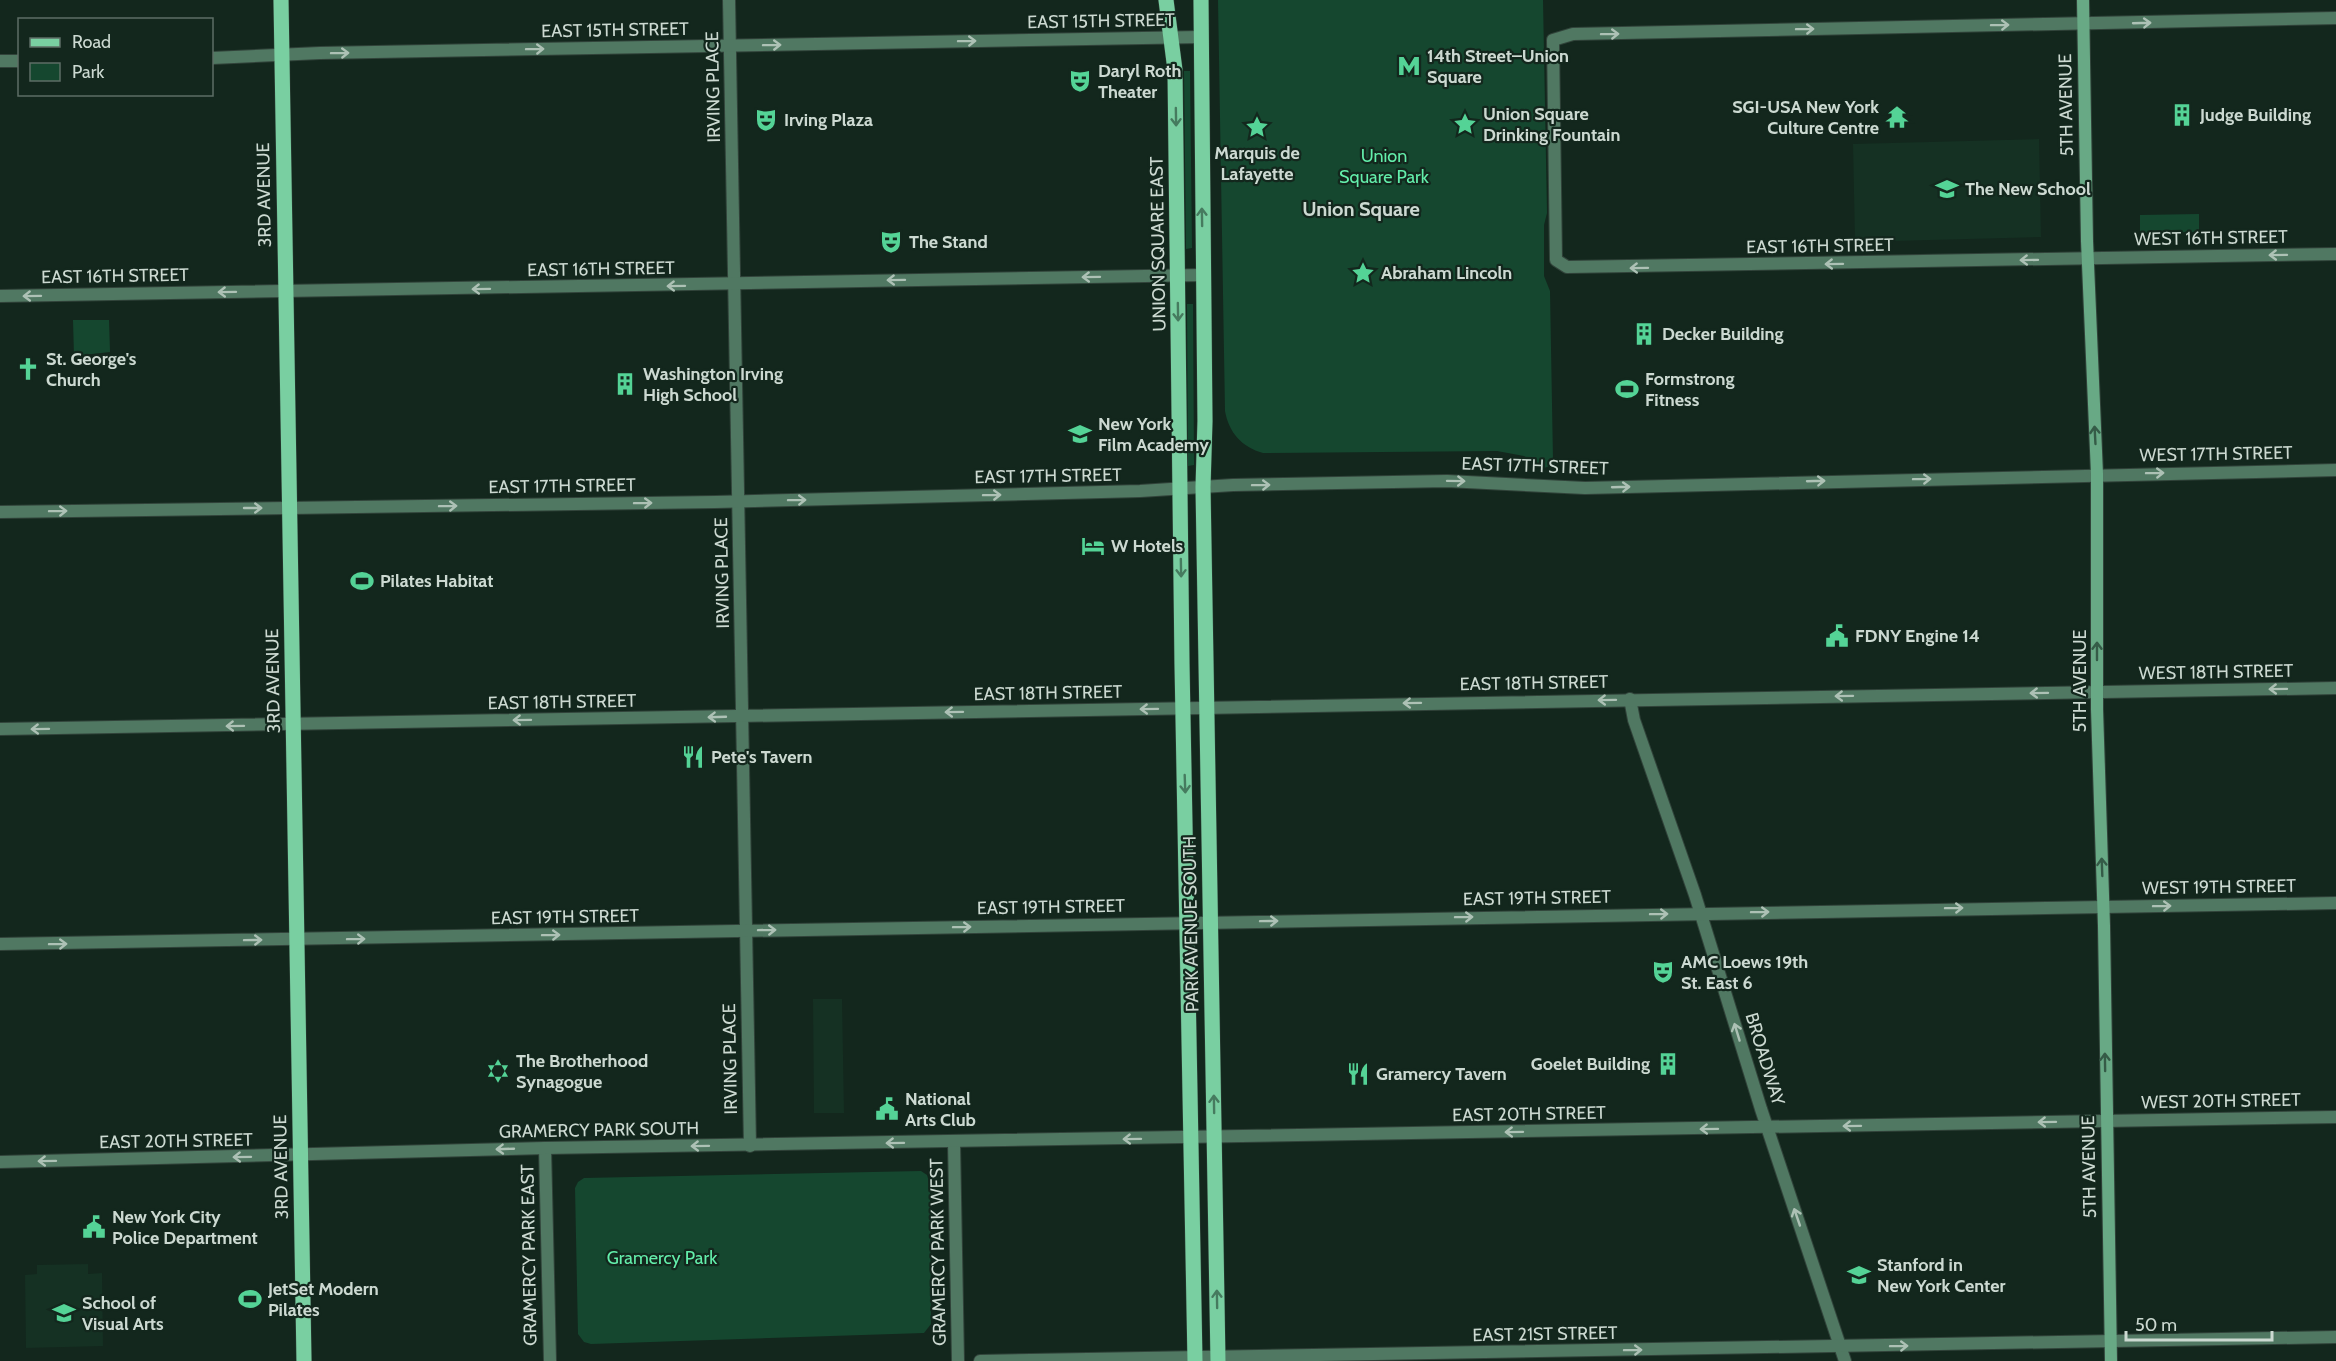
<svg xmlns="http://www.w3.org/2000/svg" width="2336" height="1361" font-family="Cabin,sans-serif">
  <rect width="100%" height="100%" fill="#13271d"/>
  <g fill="#153123">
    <polygon points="2039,139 2041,237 1855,242 1853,144"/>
    <polygon points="813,999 842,999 844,1113 814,1113"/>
    <polygon points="88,1264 88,1274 102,1273 103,1346 26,1348 25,1275 37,1274 37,1265"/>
  </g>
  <g fill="#15472f">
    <path d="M 1218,0 L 1543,0 L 1547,213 L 1544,225 L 1544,276 L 1550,291 L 1553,460 L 1550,466 L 1544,468 L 1524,456 L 1497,451 L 1263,453 C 1242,447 1229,433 1225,411 Z"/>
    <polygon points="1184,71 1190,71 1192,248 1186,249"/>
    <polygon points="2199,214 2199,232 2140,233 2140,215"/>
    <polygon points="1187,304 1193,304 1194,465 1188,466"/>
    <polygon points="73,320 109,320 110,352 74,356"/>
    <polygon points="921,1171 927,1175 930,1185 931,1324 924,1333 591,1344 584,1342 578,1334 575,1188 578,1182 584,1178"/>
  </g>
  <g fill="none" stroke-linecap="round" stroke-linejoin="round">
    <g stroke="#31433a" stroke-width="14">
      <g id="minor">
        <polyline points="729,0 750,1146"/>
        <polyline points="2336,18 1573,34 1553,40 1556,260 1567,267 2336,254"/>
        <polyline points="212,58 320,53 1200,37"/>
        <polyline points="0,61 20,61"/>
        <polyline points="0,296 1203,275"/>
        <polyline points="0,512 715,502 1140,491 1233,485 1447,481 1585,488 2336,470"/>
        <polyline points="1630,699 1634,720 1695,895 1761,1109 1845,1361"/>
        <polyline points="0,729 2336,688"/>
        <polyline points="0,944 2336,903"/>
        <polyline points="954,1142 958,1361"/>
        <polyline points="545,1148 550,1361"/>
        <polyline points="0,1162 545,1148 2336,1117"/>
        <polyline points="980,1361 2336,1337"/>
      </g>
    </g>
    <g stroke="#31433a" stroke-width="14">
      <polyline id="secondary" points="2083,0 2087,241 2097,474 2097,709 2104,926 2111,1361"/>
    </g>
    <g stroke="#31433a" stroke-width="16">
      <g id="primary">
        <polyline points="281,0 304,1361"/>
        <polyline points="1166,0 1175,70 1182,664 1195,1361"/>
        <polyline points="1201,0 1205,421 1203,487 1218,1361"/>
      </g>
    </g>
    <use href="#minor" stroke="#507862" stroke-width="12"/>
    <use href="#secondary" stroke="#68a985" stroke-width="12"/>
    <use href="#primary" stroke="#79cfa1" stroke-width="15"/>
  </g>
  <defs><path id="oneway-shaft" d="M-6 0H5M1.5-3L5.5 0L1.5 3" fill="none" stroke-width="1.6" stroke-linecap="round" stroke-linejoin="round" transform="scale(1.5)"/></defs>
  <g stroke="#adc1b5">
    <use href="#oneway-shaft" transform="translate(2142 23) rotate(-2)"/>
    <use href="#oneway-shaft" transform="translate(2000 25) rotate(-1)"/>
    <use href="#oneway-shaft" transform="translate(1805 29) rotate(-1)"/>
    <use href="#oneway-shaft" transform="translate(1610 34) rotate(-1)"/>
    <use href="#oneway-shaft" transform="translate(967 41) rotate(-1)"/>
    <use href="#oneway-shaft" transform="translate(772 45) rotate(-1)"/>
    <use href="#oneway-shaft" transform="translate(535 49) rotate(-1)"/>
    <use href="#oneway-shaft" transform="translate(340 53) rotate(-1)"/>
    <use href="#oneway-shaft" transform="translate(2278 255) rotate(179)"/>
    <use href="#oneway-shaft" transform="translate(2029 260) rotate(179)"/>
    <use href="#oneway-shaft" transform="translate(1834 264) rotate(179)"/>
    <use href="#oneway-shaft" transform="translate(1639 268) rotate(179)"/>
    <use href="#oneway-shaft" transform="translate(1091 277) rotate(179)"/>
    <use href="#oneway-shaft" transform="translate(896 280) rotate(179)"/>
    <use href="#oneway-shaft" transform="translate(676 286) rotate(179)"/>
    <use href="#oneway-shaft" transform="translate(481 289) rotate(179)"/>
    <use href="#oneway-shaft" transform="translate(227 292) rotate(179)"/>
    <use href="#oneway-shaft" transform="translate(32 296) rotate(179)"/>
    <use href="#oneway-shaft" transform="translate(2155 473) rotate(-1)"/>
    <use href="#oneway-shaft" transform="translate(1922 479) rotate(-1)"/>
    <use href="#oneway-shaft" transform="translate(1456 481) rotate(1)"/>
    <use href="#oneway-shaft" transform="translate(1816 481) rotate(-2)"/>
    <use href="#oneway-shaft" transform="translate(1261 485) rotate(-1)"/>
    <use href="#oneway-shaft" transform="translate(1621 487) rotate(-2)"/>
    <use href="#oneway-shaft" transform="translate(992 495) rotate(-1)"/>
    <use href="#oneway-shaft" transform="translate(797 500) rotate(-1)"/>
    <use href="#oneway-shaft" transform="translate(643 503) rotate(-1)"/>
    <use href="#oneway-shaft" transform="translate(448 506) rotate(-1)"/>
    <use href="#oneway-shaft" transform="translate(253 508)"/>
    <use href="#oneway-shaft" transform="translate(58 511) rotate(-1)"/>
    <use href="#oneway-shaft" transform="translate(2278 689) rotate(179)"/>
    <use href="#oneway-shaft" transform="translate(2039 693) rotate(179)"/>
    <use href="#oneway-shaft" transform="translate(1844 696) rotate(179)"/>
    <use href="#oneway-shaft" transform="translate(1607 700) rotate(179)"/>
    <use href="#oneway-shaft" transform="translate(1412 703) rotate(179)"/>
    <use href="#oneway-shaft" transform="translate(1149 709) rotate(179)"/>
    <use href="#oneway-shaft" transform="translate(954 712) rotate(179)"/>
    <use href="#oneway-shaft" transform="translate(717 717) rotate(178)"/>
    <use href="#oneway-shaft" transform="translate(522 720) rotate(179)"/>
    <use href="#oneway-shaft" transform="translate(235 726) rotate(179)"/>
    <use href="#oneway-shaft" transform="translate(40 729) rotate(179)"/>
    <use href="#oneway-shaft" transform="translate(2162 906) rotate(-1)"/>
    <use href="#oneway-shaft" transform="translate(1954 908) rotate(-1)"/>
    <use href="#oneway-shaft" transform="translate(1760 912) rotate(-1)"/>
    <use href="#oneway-shaft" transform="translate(1659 914) rotate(-1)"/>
    <use href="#oneway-shaft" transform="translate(1464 917) rotate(-1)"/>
    <use href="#oneway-shaft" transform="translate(1269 921) rotate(-1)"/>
    <use href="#oneway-shaft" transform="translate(962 927) rotate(-1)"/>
    <use href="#oneway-shaft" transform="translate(767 930) rotate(-1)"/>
    <use href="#oneway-shaft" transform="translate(551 935) rotate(-1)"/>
    <use href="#oneway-shaft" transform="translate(356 939) rotate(-1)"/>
    <use href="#oneway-shaft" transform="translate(253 940) rotate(-1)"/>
    <use href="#oneway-shaft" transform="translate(58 944) rotate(-1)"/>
    <use href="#oneway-shaft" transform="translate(1737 1032) rotate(-107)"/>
    <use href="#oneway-shaft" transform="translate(2047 1122) rotate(179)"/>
    <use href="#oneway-shaft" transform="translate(1852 1126) rotate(179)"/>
    <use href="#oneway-shaft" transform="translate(1709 1129) rotate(179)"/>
    <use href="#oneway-shaft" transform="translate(1514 1132) rotate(179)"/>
    <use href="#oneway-shaft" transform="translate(1132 1139) rotate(179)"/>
    <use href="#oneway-shaft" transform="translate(895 1143) rotate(179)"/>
    <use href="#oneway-shaft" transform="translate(700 1146) rotate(179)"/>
    <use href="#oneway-shaft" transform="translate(505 1149) rotate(178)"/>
    <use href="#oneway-shaft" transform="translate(242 1157) rotate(179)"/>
    <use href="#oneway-shaft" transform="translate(47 1161) rotate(179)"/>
    <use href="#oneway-shaft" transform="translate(1797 1217) rotate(-109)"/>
    <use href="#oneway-shaft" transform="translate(1899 1346) rotate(-1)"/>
    <use href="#oneway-shaft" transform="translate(1633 1350) rotate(-1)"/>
  </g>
  <g stroke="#467b5f">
    <use href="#oneway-shaft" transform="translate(1176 117) rotate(89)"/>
    <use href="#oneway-shaft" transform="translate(1202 217) rotate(-91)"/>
    <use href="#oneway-shaft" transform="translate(1178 312) rotate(89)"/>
    <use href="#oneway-shaft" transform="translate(1181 568) rotate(89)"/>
    <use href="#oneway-shaft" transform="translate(1185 784) rotate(88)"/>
    <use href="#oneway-shaft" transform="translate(1214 1104) rotate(-91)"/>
    <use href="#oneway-shaft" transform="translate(1217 1299) rotate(-91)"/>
  </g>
  <g stroke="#355b47">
    <use href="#oneway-shaft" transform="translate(2095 435) rotate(-93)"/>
    <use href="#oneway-shaft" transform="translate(2097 651) rotate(-90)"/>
    <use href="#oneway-shaft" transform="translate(2102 867) rotate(-92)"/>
    <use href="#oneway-shaft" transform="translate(2105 1062) rotate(-91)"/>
  </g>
  <defs>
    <g id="metro-bare" transform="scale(1.8)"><path d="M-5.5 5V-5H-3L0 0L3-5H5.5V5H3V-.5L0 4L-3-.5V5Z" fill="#54d396" stroke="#13271d" stroke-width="2.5" paint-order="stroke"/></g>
    <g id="theatre-bare" transform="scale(1.8)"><path d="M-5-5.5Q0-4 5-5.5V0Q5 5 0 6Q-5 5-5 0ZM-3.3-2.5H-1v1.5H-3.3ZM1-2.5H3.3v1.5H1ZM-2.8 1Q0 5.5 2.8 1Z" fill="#54d396" stroke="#13271d" stroke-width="2.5" paint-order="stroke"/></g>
    <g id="building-bare" transform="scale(1.8)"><path d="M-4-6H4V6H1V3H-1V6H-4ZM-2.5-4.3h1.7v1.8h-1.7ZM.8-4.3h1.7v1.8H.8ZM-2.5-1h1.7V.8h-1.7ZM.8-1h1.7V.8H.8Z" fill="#54d396" stroke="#13271d" stroke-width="2.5" paint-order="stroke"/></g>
    <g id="temple-bare" transform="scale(1.8)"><path d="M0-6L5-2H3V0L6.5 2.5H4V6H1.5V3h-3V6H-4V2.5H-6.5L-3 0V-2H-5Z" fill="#54d396" stroke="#13271d" stroke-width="2.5" paint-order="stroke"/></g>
    <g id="sight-bare" transform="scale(1.8)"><path d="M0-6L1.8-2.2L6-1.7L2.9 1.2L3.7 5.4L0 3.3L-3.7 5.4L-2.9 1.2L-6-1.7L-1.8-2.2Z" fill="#54d396" stroke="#13271d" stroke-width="2.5" paint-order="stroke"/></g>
    <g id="university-bare" transform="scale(1.8)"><path d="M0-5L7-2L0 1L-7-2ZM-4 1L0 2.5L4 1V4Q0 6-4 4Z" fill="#54d396" stroke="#13271d" stroke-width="2.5" paint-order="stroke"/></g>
    <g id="church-bare" transform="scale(1.8)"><path d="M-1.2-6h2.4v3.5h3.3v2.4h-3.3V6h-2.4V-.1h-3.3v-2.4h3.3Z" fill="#54d396" stroke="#13271d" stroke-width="2.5" paint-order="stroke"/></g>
    <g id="stadium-bare" transform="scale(1.8)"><path d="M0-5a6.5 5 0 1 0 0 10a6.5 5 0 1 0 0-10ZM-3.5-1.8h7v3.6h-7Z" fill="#54d396" stroke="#13271d" stroke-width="2.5" paint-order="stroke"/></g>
    <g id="hotel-bare" transform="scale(1.8)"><path d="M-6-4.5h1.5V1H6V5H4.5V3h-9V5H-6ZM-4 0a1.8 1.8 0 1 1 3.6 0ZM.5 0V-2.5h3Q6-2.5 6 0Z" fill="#54d396" stroke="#13271d" stroke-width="2.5" paint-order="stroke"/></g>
    <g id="civic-bare" transform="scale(1.8)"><path d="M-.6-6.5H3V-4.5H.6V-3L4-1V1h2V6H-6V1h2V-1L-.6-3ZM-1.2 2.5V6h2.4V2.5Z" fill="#54d396" stroke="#13271d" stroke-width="2.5" paint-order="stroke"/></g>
    <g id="restaurant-bare" transform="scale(1.8)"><path d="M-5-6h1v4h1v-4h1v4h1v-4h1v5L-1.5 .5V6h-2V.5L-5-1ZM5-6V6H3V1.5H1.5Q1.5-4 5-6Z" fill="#54d396" stroke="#13271d" stroke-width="2.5" paint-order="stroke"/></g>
    <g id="synagogue-bare" transform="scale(1.8)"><path d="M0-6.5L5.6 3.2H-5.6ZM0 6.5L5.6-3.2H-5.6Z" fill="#54d396" stroke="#13271d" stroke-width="2.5" paint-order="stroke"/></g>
  </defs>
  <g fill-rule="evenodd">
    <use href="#metro-bare" x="1409" y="66"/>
    <use href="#theatre-bare" x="1080" y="81"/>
    <use href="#building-bare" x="2182" y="115"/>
    <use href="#temple-bare" x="1897" y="117"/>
    <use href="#theatre-bare" x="766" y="120"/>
    <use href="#sight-bare" x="1465" y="124"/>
    <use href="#sight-bare" x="1257" y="127"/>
    <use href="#university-bare" x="1947" y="189"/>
    <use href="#theatre-bare" x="891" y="242"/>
    <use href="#sight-bare" x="1363" y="273"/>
    <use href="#building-bare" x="1644" y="334"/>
    <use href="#church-bare" x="28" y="369"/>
    <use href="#building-bare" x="625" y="384"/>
    <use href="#stadium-bare" x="1627" y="389"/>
    <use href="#university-bare" x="1080" y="434"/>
    <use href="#hotel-bare" x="1093" y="546"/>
    <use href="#stadium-bare" x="362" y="581"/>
    <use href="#civic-bare" x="1837" y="636"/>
    <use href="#restaurant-bare" x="693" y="757"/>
    <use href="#theatre-bare" x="1663" y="972"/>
    <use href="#building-bare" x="1668" y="1064"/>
    <use href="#synagogue-bare" x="498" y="1071"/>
    <use href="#restaurant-bare" x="1358" y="1074"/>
    <use href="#civic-bare" x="887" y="1109"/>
    <use href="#civic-bare" x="94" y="1227"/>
    <use href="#university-bare" x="1859" y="1275"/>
    <use href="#stadium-bare" x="250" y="1299"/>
    <use href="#university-bare" x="64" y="1313"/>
  </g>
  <g text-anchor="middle" stroke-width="4.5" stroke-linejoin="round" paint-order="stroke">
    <g font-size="18" fill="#ccd9d1" stroke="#13271d">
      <text transform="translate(1101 21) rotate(-1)" y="6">EAST 15TH STREET</text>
      <text transform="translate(615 30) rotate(-1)" y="6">EAST 15TH STREET</text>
      <text transform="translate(713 87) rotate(-91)" y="6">IRVING PLACE</text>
      <text transform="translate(2066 105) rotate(-91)" y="6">5TH AVENUE</text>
      <text transform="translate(264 195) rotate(-91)" y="6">3RD AVENUE</text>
      <text transform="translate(2211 238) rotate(-1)" y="6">WEST 16TH STREET</text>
      <text transform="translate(1158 244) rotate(-91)" y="6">UNION SQUARE EAST</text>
      <text transform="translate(1820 246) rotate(-1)" y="6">EAST 16TH STREET</text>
      <text transform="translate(601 269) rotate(-1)" y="6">EAST 16TH STREET</text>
      <text transform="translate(115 276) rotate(-1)" y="6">EAST 16TH STREET</text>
      <text transform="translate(2216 454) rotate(-1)" y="6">WEST 17TH STREET</text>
      <text transform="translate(1535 466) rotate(2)" y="6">EAST 17TH STREET</text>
      <text transform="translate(1048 476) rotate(-1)" y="6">EAST 17TH STREET</text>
      <text transform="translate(562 486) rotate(-1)" y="6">EAST 17TH STREET</text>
      <text transform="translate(722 573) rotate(-91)" y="6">IRVING PLACE</text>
      <text transform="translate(2216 672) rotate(-1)" y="6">WEST 18TH STREET</text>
      <text transform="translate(273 681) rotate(-91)" y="6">3RD AVENUE</text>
      <text transform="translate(2080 681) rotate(-90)" y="6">5TH AVENUE</text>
      <text transform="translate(1534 683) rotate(-1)" y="6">EAST 18TH STREET</text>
      <text transform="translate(1048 693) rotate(-1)" y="6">EAST 18TH STREET</text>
      <text transform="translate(562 702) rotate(-1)" y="6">EAST 18TH STREET</text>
      <text transform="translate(2219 887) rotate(-1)" y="6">WEST 19TH STREET</text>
      <text transform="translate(1537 898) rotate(-1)" y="6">EAST 19TH STREET</text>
      <text transform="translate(1051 907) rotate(-1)" y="6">EAST 19TH STREET</text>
      <text transform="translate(565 917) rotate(-1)" y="6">EAST 19TH STREET</text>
      <text transform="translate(1191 924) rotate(-91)" y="6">PARK AVENUE SOUTH</text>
      <text transform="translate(730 1059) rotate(-91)" y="6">IRVING PLACE</text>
      <text transform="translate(1765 1059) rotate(73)" y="6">BROADWAY</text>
      <text transform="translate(2221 1101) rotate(-1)" y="6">WEST 20TH STREET</text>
      <text transform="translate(1529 1114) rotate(-1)" y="6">EAST 20TH STREET</text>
      <text transform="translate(599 1130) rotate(-1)" y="6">GRAMERCY PARK SOUTH</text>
      <text transform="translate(176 1141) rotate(-1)" y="6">EAST 20TH STREET</text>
      <text transform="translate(281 1167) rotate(-91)" y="6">3RD AVENUE</text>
      <text transform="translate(2089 1167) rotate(-91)" y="6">5TH AVENUE</text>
      <text transform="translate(938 1252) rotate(-91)" y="6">GRAMERCY PARK WEST</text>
      <text transform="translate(529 1255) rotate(-91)" y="6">GRAMERCY PARK EAST</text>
      <text transform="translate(1545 1334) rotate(-1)" y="6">EAST 21ST STREET</text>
    </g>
    <g font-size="18" font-weight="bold" fill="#ccd9d1" stroke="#13271d" text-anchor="start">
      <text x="1427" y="62">14th Street–Union<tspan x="1427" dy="21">Square</tspan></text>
      <text x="1098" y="77">Daryl Roth<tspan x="1098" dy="21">Theater</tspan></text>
      <text x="1879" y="113" text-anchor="end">SGI-USA New York<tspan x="1879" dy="21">Culture Centre</tspan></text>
      <text x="1483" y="120">Union Square<tspan x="1483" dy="21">Drinking Fountain</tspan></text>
      <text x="2200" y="121">Judge Building</text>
      <text x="784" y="126">Irving Plaza</text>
      <text x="1257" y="159" text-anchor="middle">Marquis de<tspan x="1257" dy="21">Lafayette</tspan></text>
      <text x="1965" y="195">The New School</text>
      <text x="909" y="248">The Stand</text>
      <text x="1381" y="279">Abraham Lincoln</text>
      <text x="1662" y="340">Decker Building</text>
      <text x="46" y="365">St. George's<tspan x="46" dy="21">Church</tspan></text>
      <text x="643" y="380">Washington Irving<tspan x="643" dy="21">High School</tspan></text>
      <text x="1645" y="385">Formstrong<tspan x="1645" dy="21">Fitness</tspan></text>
      <text x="1098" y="430">New York<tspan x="1098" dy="21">Film Academy</tspan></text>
      <text x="1111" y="552">W Hotels</text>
      <text x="380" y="587">Pilates Habitat</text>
      <text x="1855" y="642">FDNY Engine 14</text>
      <text x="711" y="763">Pete's Tavern</text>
      <text x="1681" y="968">AMC Loews 19th<tspan x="1681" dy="21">St. East 6</tspan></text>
      <text x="516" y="1067">The Brotherhood<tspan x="516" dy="21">Synagogue</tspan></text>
      <text x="1650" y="1070" text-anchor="end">Goelet Building</text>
      <text x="1376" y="1080">Gramercy Tavern</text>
      <text x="905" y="1105">National<tspan x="905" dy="21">Arts Club</tspan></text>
      <text x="112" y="1223">New York City<tspan x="112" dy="21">Police Department</tspan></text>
      <text x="1877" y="1271">Stanford in<tspan x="1877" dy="21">New York Center</tspan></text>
      <text x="268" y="1295">JetSet Modern<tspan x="268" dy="21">Pilates</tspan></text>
      <text x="82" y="1309">School of<tspan x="82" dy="21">Visual Arts</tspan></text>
    </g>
    <g font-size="18" fill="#63efab" stroke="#13271d">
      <text x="1384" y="162">Union<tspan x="1384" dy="21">Square Park</tspan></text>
      <text x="662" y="1264">Gramercy Park</text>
    </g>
    <g font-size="20" font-weight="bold" fill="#ccd9d1" stroke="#13271d">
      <text x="1361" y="216">Union Square</text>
    </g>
  </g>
  <rect x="18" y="18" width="195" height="78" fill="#13271d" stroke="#5d6e65" stroke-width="1.5"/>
  <rect x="30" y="38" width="30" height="9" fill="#79cfa1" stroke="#5d6e65" stroke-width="1.5"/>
  <text x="72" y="48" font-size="18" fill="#ccd9d1">Road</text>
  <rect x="30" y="63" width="30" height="18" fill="#15472f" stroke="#5d6e65" stroke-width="1.5"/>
  <text x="72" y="78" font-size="18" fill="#ccd9d1">Park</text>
  <path d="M2126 1331v9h146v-9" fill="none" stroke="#ccd9d1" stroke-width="3"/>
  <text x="2135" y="1331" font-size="18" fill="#ccd9d1" stroke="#13271d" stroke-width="4.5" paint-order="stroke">50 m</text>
</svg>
